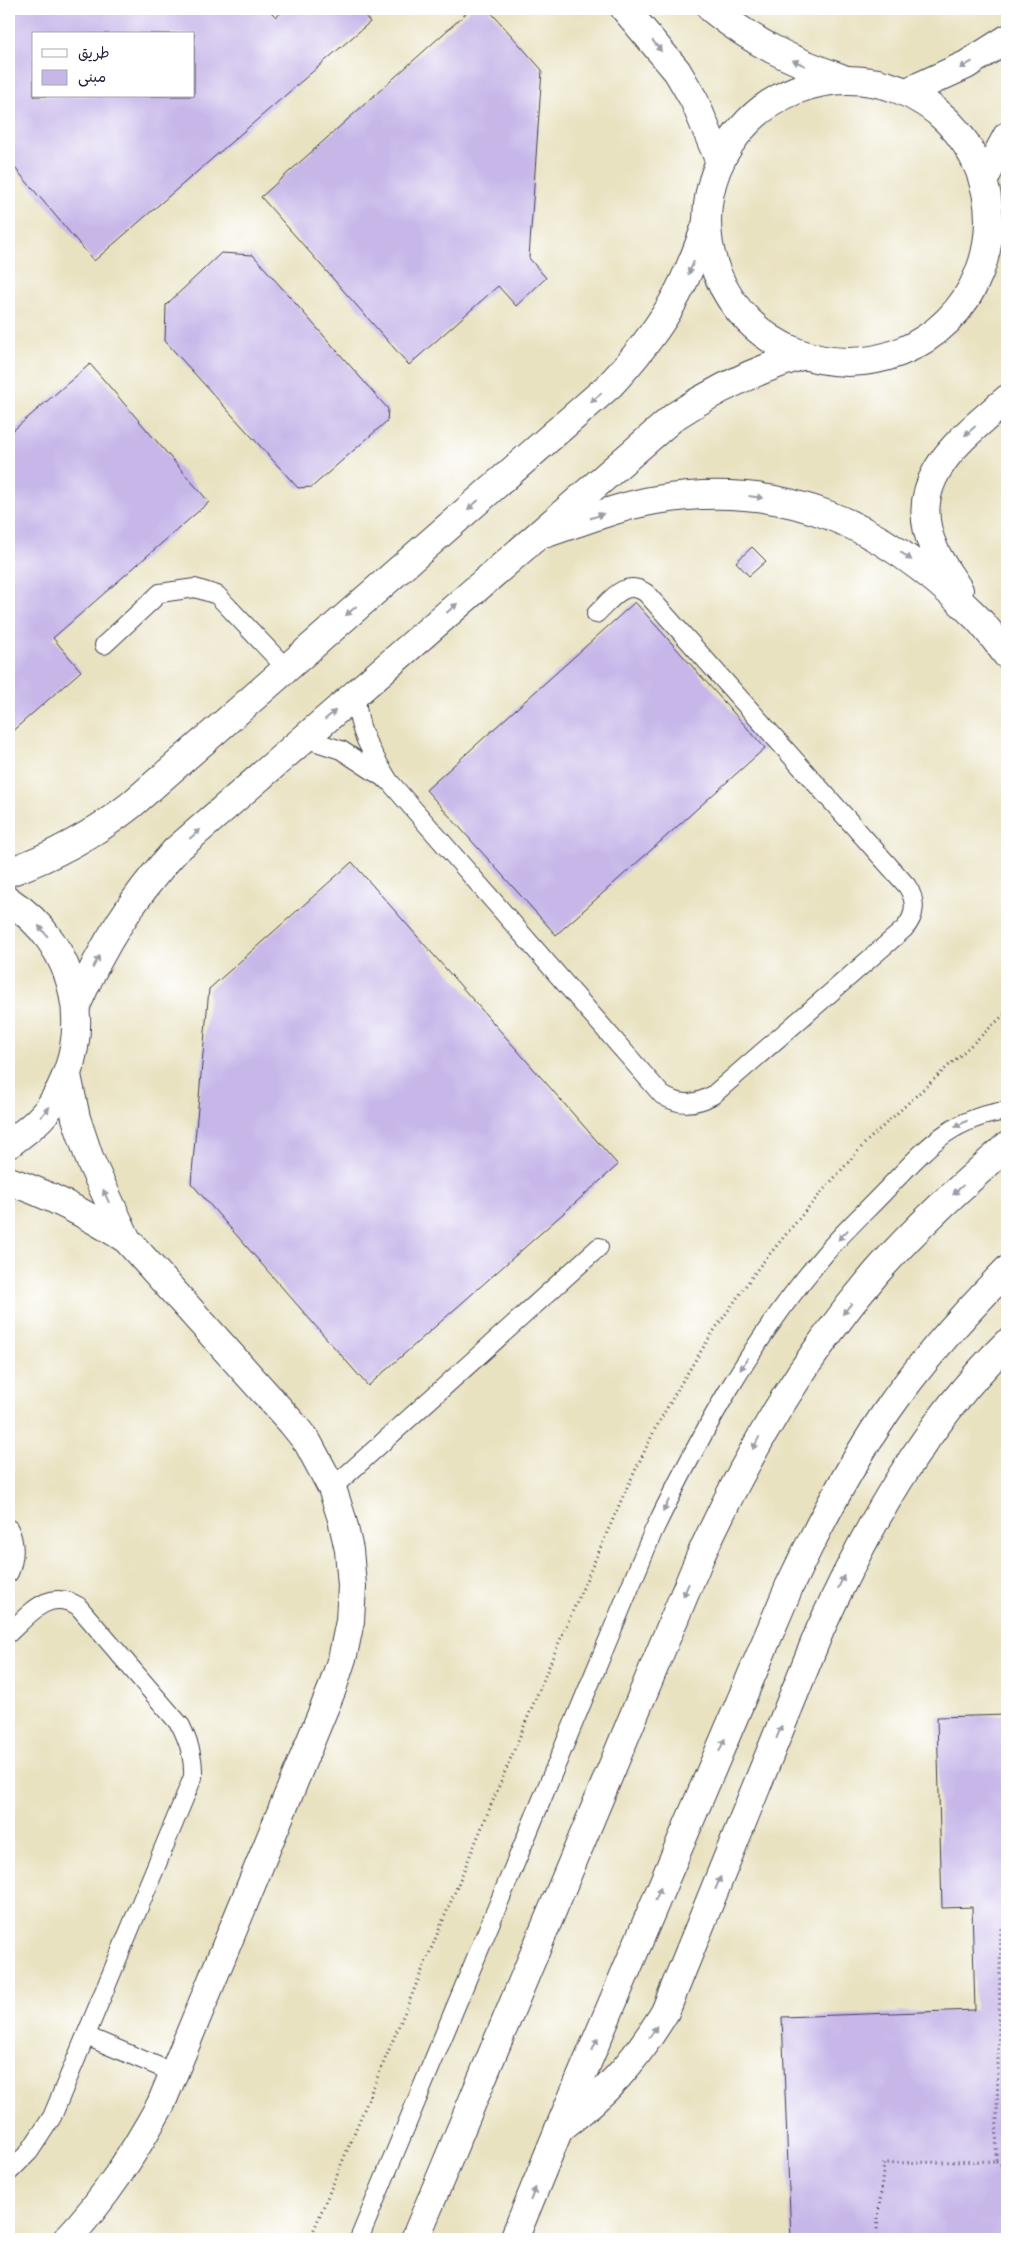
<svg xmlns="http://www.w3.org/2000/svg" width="1016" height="2248" font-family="Kalam,'Playpen Sans Arabic',sans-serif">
  <rect width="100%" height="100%" fill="#fff"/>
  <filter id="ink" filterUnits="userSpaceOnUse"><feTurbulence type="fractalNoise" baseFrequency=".02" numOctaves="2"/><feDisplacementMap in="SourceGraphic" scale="10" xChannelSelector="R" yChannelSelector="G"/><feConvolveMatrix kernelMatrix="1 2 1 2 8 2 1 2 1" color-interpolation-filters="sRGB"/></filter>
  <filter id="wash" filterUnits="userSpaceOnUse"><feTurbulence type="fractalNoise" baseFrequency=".0096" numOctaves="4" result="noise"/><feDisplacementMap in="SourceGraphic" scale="20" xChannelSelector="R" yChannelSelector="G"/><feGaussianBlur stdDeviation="1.12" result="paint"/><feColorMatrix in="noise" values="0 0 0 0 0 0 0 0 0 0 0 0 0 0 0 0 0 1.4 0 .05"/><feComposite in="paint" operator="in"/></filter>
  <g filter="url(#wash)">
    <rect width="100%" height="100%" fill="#e9e2c1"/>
    <g id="blocks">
      <g fill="#c7b7e9" fill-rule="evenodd">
        <path d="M 9,9 L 268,9 L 276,17 L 286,9 L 359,9 L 370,22 L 94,261 L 9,161 ZM 34,34 L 194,34 L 194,96 L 34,96 Z"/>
        <polygon points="471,9 488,9 542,70 529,258 546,278 516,306 498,286 409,365 261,197"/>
        <polygon points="221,253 253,255 388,409 387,421 312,487 298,488 165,341 166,305"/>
        <polygon points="90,364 209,502 53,638 81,671 9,734 9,434"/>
        <polygon points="752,547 766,561 749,576 736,562"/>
        <polygon points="635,602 765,748 556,935 426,790"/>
        <polygon points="352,862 618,1165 368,1386 191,1183 209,989"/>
        <polygon points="1007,1715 1007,2239 791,2239 782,2017 975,2010 972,1907 942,1908 937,1717"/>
      </g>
    </g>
  </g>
  <g filter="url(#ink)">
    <use href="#blocks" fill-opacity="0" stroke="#403f4f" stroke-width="1"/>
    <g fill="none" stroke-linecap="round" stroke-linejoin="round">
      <g stroke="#403f4f" stroke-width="20">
        <g id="service">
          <polyline points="104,645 160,593 195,588 217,595 286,668"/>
          <path d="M 356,693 C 357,732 370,749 389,781 L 662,1095 C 680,1106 695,1105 713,1095 L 904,929 C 916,916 917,901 907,886 L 646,593 C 625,578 611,600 596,614"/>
          <polyline points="304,738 341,750 384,778"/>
          <polyline points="332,1488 599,1247"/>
          <path d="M 9,1529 C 16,1544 15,1558 9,1573"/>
          <path d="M 9,1633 C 30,1614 48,1588 78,1606 L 181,1726 C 189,1743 194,1758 193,1777 L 52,2117 L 29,2152 L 9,2172"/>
          <polyline points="86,2036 174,2073"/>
          <path d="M 359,2239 L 653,1532 C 700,1435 753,1338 824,1255 C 842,1233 864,1213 884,1192 C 923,1152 948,1118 1007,1111"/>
        </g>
      </g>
      <g stroke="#403f4f" stroke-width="30">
        <g id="minor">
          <polyline points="625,9 677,71 694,100 720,162"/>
          <path d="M 712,9 C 754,43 790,60 841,78"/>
          <circle cx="848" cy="221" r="141"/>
          <polyline points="907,92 966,65 1007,39"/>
          <polyline points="983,181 1007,136"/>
          <path d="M 547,533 C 583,521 619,506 656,500 C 785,478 883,525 973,614 C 986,626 996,641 1007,655"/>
          <path d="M 959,590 C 951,577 941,564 935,551 C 902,480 961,439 1007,399"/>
          <path d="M 9,872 C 54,856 93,835 131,805 L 610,385 C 660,331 684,292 707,222"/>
          <path d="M 9,901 C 78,945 96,1033 53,1102 C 42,1120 25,1132 9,1144"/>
          <path d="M 76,1006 C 102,946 132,898 176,850 L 675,416 C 716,389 757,369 804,355"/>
          <path d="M 67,1075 L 76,1118 L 90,1160 L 127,1240 L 292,1423 L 308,1443 L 332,1488 L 342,1519 L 349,1550 L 352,1586 L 350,1621 L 343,1655 L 332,1689 L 161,2104 C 134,2153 105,2199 67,2239"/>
          <path d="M 9,1181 C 51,1195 88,1215 126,1239"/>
          <path d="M 559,2129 C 608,2092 633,2064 665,2012 L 820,1630 C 867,1526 925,1424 1007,1343"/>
        </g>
      </g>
      <g stroke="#403f4f" stroke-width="30">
        <g id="tertiary">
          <path d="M 415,2239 L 700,1557 C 748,1452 802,1360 877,1272 C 917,1226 962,1186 1007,1146"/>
          <path d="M 514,2239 L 559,2129 L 789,1587 C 818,1526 849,1467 887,1411 C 922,1360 964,1314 1007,1270"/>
        </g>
      </g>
      <g stroke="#403f4f" stroke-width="3" stroke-dasharray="1 4" stroke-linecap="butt">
        <polyline points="996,2161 1007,2168"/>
        <polyline points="310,2239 560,1640 624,1494 655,1429 683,1380 713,1332 759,1267 807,1209 867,1141 1007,1012"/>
        <polyline points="876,2239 884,2163 996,2161 1001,1927 1007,1927"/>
      </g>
      <use href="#service" stroke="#fff" stroke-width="18"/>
      <use href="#minor" stroke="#fff" stroke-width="28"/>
      <use href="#tertiary" stroke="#fff" stroke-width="28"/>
    </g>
    <defs><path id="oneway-solid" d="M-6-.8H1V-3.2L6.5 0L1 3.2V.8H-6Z" transform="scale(1.25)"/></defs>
    <g fill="#9c9ca7">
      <use href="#oneway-solid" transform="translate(657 46) rotate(51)"/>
      <use href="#oneway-solid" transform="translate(799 63) rotate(-156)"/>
      <use href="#oneway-solid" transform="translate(966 65) rotate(151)"/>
      <use href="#oneway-solid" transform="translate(691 268) rotate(114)"/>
      <use href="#oneway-solid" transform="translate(596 398) rotate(139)"/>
      <use href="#oneway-solid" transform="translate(970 431) rotate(139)"/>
      <use href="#oneway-solid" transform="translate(756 497) rotate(7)"/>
      <use href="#oneway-solid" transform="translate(473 505) rotate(139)"/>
      <use href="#oneway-solid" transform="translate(597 516) rotate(-19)"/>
      <use href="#oneway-solid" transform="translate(906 556) rotate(36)"/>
      <use href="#oneway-solid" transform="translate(452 608) rotate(-41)"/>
      <use href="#oneway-solid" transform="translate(351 611) rotate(139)"/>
      <use href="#oneway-solid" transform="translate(330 715) rotate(-41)"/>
      <use href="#oneway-solid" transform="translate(195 834) rotate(-41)"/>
      <use href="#oneway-solid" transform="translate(43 931) rotate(-130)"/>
      <use href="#oneway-solid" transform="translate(96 962) rotate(-62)"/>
      <use href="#oneway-solid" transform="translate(45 1112) rotate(-49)"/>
      <use href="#oneway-solid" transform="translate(961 1124) rotate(152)"/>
      <use href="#oneway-solid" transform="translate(958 1190) rotate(137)"/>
      <use href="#oneway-solid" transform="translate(106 1196) rotate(-114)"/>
      <use href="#oneway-solid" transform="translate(843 1235) rotate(134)"/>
      <use href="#oneway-solid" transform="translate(847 1309) rotate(129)"/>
      <use href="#oneway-solid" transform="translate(744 1364) rotate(122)"/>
      <use href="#oneway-solid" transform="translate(756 1443) rotate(118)"/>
      <use href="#oneway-solid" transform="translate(666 1506) rotate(115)"/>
      <use href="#oneway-solid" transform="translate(841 1582) rotate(-66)"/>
      <use href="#oneway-solid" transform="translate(686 1590) rotate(113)"/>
      <use href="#oneway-solid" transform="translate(779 1732) rotate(-68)"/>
      <use href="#oneway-solid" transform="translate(722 1745) rotate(-67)"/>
      <use href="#oneway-solid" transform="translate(718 1883) rotate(-68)"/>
      <use href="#oneway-solid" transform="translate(658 1894) rotate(-67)"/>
      <use href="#oneway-solid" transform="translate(653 2032) rotate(-58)"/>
      <use href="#oneway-solid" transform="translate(595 2044) rotate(-67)"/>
      <use href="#oneway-solid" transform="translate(533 2194) rotate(-68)"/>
    </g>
  </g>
  <rect width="1016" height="2248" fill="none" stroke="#fff" stroke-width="30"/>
  <rect x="32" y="32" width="162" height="65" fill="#ffffff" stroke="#a7a7b1"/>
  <rect x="42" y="49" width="25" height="8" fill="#ffffff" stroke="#a7a7b1"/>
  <text x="78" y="58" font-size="15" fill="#22223b">طريق</text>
  <rect x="42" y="70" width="25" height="15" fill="#c7b7e9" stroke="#a7a7b1"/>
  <text x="78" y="82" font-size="15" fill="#22223b">مبنى</text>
</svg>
